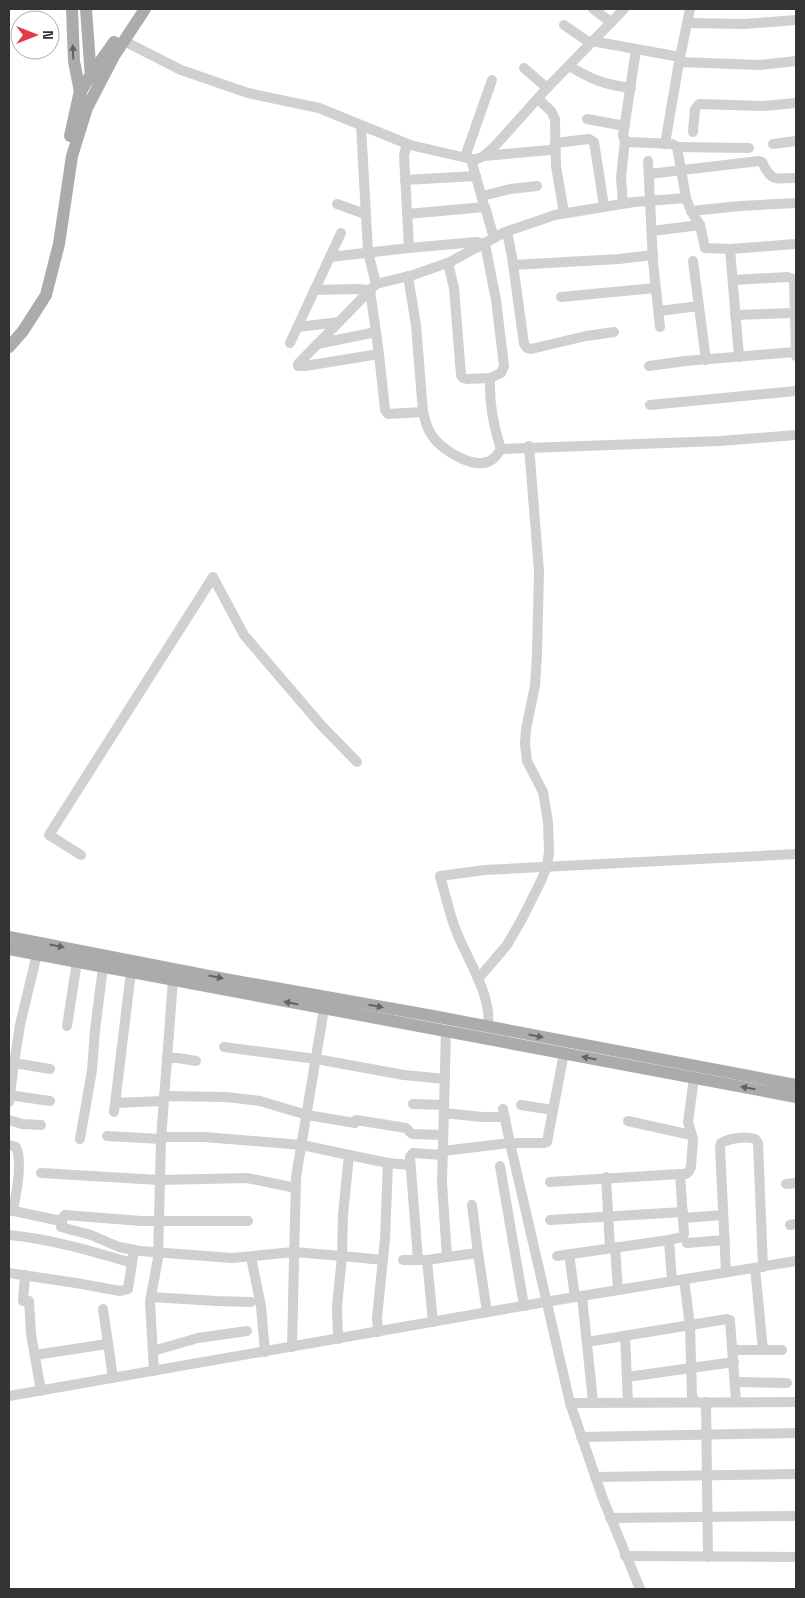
<svg xmlns="http://www.w3.org/2000/svg" width="805" height="1598" font-family="'Space Grotesk',sans-serif">
  <rect width="100%" height="100%" fill="#fff"/>
  <g fill="none" stroke-linecap="round" stroke-linejoin="round">
    <g stroke="#d0d0d0" stroke-width="10">
      <polyline points="593,9 611,22"/>
      <polyline points="690,9 679,62 760,65 796,61"/>
      <polyline points="687,23 744,24 796,20"/>
      <polyline points="564,25 590,43"/>
      <polyline points="124,41 181,70 248,93 319,108 410,145 471,159 477,159 484,156 495,146 547,88 624,9"/>
      <polyline points="592,41 680,57"/>
      <polyline points="636,50 623,136 625,140 628,142 672,144 677,147 686,198 691,211 700,225 705,248 730,249 796,244"/>
      <path d="M 569,66 C 593,80 602,84 631,88"/>
      <polyline points="524,68 547,88"/>
      <polyline points="538,99 551,111 555,119 556,166 564,213"/>
      <polyline points="587,119 625,126"/>
      <polyline points="361,125 368,252 376,284 298,364 298,366 305,366 379,354"/>
      <polyline points="693,132 695,109 699,104 763,106 796,103"/>
      <polyline points="555,143 589,139 594,142 604,206"/>
      <polyline points="665,144 679,62"/>
      <polyline points="773,144 796,141"/>
      <polyline points="677,147 749,148"/>
      <polyline points="484,156 550,150 555,149 555,147"/>
      <polyline points="465,157 492,80"/>
      <polyline points="471,159 483,202"/>
      <polyline points="648,161 653,261 660,327"/>
      <path d="M 649,174 L 759,161 L 762,162 C 772,183 775,178 796,178"/>
      <polyline points="405,180 476,176"/>
      <polyline points="482,196 510,189 537,186"/>
      <polyline points="623,203 621,178 625,140"/>
      <polyline points="337,204 365,214"/>
      <polyline points="691,211 740,206 796,203"/>
      <polyline points="407,214 485,207 494,238"/>
      <polyline points="652,231 700,225"/>
      <polyline points="507,232 512,257 524,344 527,348 531,349 586,336 614,332"/>
      <polyline points="730,249 739,357"/>
      <polyline points="330,257 409,248 404,155 407,144"/>
      <polyline points="693,261 706,360"/>
      <polyline points="448,263 454,288 461,375 463,378 467,379 490,378"/>
      <polyline points="513,265 619,259 653,255"/>
      <path d="M 408,276 L 416,325 L 423,412 C 425,420 427,430 433,437 C 443,451 478,473 494,458 C 497,456 499,451 501,449 C 493,425 489,402 490,378 L 501,373 L 504,366 L 496,300 L 485,244 L 476,242 L 409,248"/>
      <polyline points="733,280 787,277 794,279 796,356"/>
      <polyline points="376,284 413,275 450,262 505,232 555,215 634,202 686,198"/>
      <polyline points="314,290 356,289 370,290 379,354 385,410 388,414 423,412"/>
      <polyline points="561,297 655,288"/>
      <polyline points="659,311 699,306"/>
      <polyline points="735,315 795,313"/>
      <polyline points="298,327 339,322"/>
      <polyline points="290,343 341,233"/>
      <polyline points="317,344 376,332"/>
      <polyline points="649,366 685,361 795,352"/>
      <polyline points="650,405 796,391"/>
      <polyline points="501,449 720,441 796,435"/>
      <polyline points="81,855 49,835 213,577 244,635 321,725 357,762"/>
      <polyline points="478,979 507,945 522,919 541,881 547,866 549,852 548,822 543,792 527,761 525,744 526,729 535,686 537,655 539,571 529,446"/>
      <polyline points="67,1026 77,962"/>
      <path d="M 488,1026 C 492,994 466,958 455,928 C 449,912 445,893 440,876 L 485,870 L 796,854"/>
      <polyline points="224,1047 316,1059 404,1075 445,1079"/>
      <polyline points="564,1053 547,1142 544,1143 510,1143 570,1403 603,1499 640,1589"/>
      <polyline points="167,1058 178,1058 196,1061"/>
      <polyline points="9,1062 14,1063 20,1025 37,954"/>
      <polyline points="9,1095 50,1101"/>
      <polyline points="9,1102 14,1063 50,1069"/>
      <polyline points="116,1103 163,1101 164,1096 226,1097 260,1101 307,1115 355,1123"/>
      <polyline points="413,1104 444,1105"/>
      <polyline points="521,1105 553,1110"/>
      <polyline points="114,1112 131,972"/>
      <polyline points="444,1113 482,1117 505,1117"/>
      <polyline points="9,1120 22,1124 41,1125"/>
      <polyline points="356,1120 406,1128 412,1134 443,1135"/>
      <polyline points="628,1121 691,1135"/>
      <polyline points="107,1136 161,1139"/>
      <polyline points="161,1137 204,1137 302,1145 349,1155 343,1215 342,1256 383,1260"/>
      <polyline points="80,1139 92,1070 95,1030 103,967"/>
      <path d="M 9,1145 L 16,1147 C 23,1163 16,1194 13,1210"/>
      <polyline points="443,1151 510,1143 503,1109"/>
      <polyline points="349,1155 388,1163"/>
      <polyline points="500,1166 524,1306"/>
      <polyline points="41,1173 159,1180 247,1178 296,1188"/>
      <polyline points="606,1177 610,1248"/>
      <polyline points="550,1182 680,1174 686,1174 689,1171 691,1167 693,1139 688,1122 694,1078"/>
      <polyline points="786,1184 796,1183"/>
      <polyline points="472,1205 478,1253"/>
      <polyline points="9,1210 61,1221"/>
      <polyline points="683,1218 723,1215"/>
      <polyline points="550,1220 683,1212"/>
      <polyline points="248,1221 141,1221 65,1215 63,1217 61,1227 91,1235 119,1247 140,1251 232,1258 294,1252 342,1256 337,1307 338,1339"/>
      <polyline points="790,1225 796,1224"/>
      <path d="M 9,1235 C 51,1239 91,1251 132,1263"/>
      <polyline points="669,1240 672,1281"/>
      <polyline points="687,1243 725,1240"/>
      <polyline points="615,1247 618,1290"/>
      <polyline points="569,1254 575,1297"/>
      <polyline points="557,1256 669,1240 683,1237 684,1233 680,1174"/>
      <polyline points="251,1257 261,1306 265,1352"/>
      <polyline points="447,1257 478,1253 487,1312"/>
      <polyline points="403,1260 424,1260"/>
      <polyline points="418,1260 410,1157 413,1153 443,1155"/>
      <polyline points="755,1268 763,1350"/>
      <path d="M 726,1272 L 720,1147 L 721,1143 C 730,1138 746,1136 755,1139 L 758,1143 L 763,1267"/>
      <polyline points="9,1273 76,1283 120,1291 128,1289 134,1250"/>
      <polyline points="684,1279 690,1326 692,1396 696,1402"/>
      <polyline points="582,1296 593,1402"/>
      <polyline points="151,1297 216,1301 251,1302"/>
      <polyline points="23,1301 25,1275"/>
      <polyline points="29,1301 31,1334 41,1391"/>
      <polyline points="103,1309 113,1378"/>
      <polyline points="433,1322 427,1260 447,1257 442,1183 446,1032"/>
      <polyline points="378,1332 377,1318 385,1239 388,1163 410,1165"/>
      <polyline points="625,1336 628,1402"/>
      <polyline points="587,1342 727,1319 730,1320 736,1402"/>
      <polyline points="292,1347 296,1177 324,1009"/>
      <polyline points="733,1350 782,1350"/>
      <polyline points="153,1351 198,1338 247,1331"/>
      <polyline points="35,1355 107,1344"/>
      <polyline points="154,1371 150,1302 158,1258 161,1139 173,980"/>
      <polyline points="627,1377 734,1362"/>
      <polyline points="735,1382 787,1383"/>
      <polyline points="9,1396 551,1301 796,1261"/>
      <polyline points="706,1402 708,1557"/>
      <polyline points="570,1403 796,1402"/>
      <polyline points="581,1437 796,1433"/>
      <polyline points="595,1477 796,1474"/>
      <polyline points="610,1518 796,1516"/>
      <polyline points="625,1556 796,1557"/>
    </g>
    <g stroke="#ababab" stroke-width="12">
      <polyline points="72,9 74,61 81,97"/>
      <polyline points="86,9 91,78"/>
      <polyline points="70,136 79,95 90,76 114,42"/>
      <polyline points="9,347 23,331 46,295 59,244 72,156 87,108 114,56 145,9"/>
      <polyline points="9,937 219,978 433,1016 796,1085"/>
      <polyline points="9,949 796,1097"/>
    </g>
  </g>
  <defs><path id="oneway-solid" d="M-6-.8H1V-3.2L6.5 0L1 3.2V.8H-6Z" transform="scale(1.25)"/></defs>
  <g fill="#636363">
    <use href="#oneway-solid" transform="translate(73 52) rotate(-92)"/>
    <use href="#oneway-solid" transform="translate(57 946) rotate(11)"/>
    <use href="#oneway-solid" transform="translate(216 977) rotate(11)"/>
    <use href="#oneway-solid" transform="translate(291 1003) rotate(-169)"/>
    <use href="#oneway-solid" transform="translate(376 1006) rotate(10)"/>
    <use href="#oneway-solid" transform="translate(536 1036) rotate(11)"/>
    <use href="#oneway-solid" transform="translate(589 1058) rotate(-169)"/>
    <use href="#oneway-solid" transform="translate(748 1088) rotate(-170)"/>
  </g>
  <rect width="805" height="1598" fill="none" stroke="#333333" stroke-width="20"/>
  <g transform="translate(35 35) rotate(90)"><circle r="24" fill="#ffffff" stroke="#adadad"/>
  <path d="M0-4L9 19L0 12L-9 19Z" fill="#e63946"/>
  <text y="-8" font-size="14" font-weight="bold" text-anchor="middle" fill="#333333">N</text>
  </g>
</svg>
